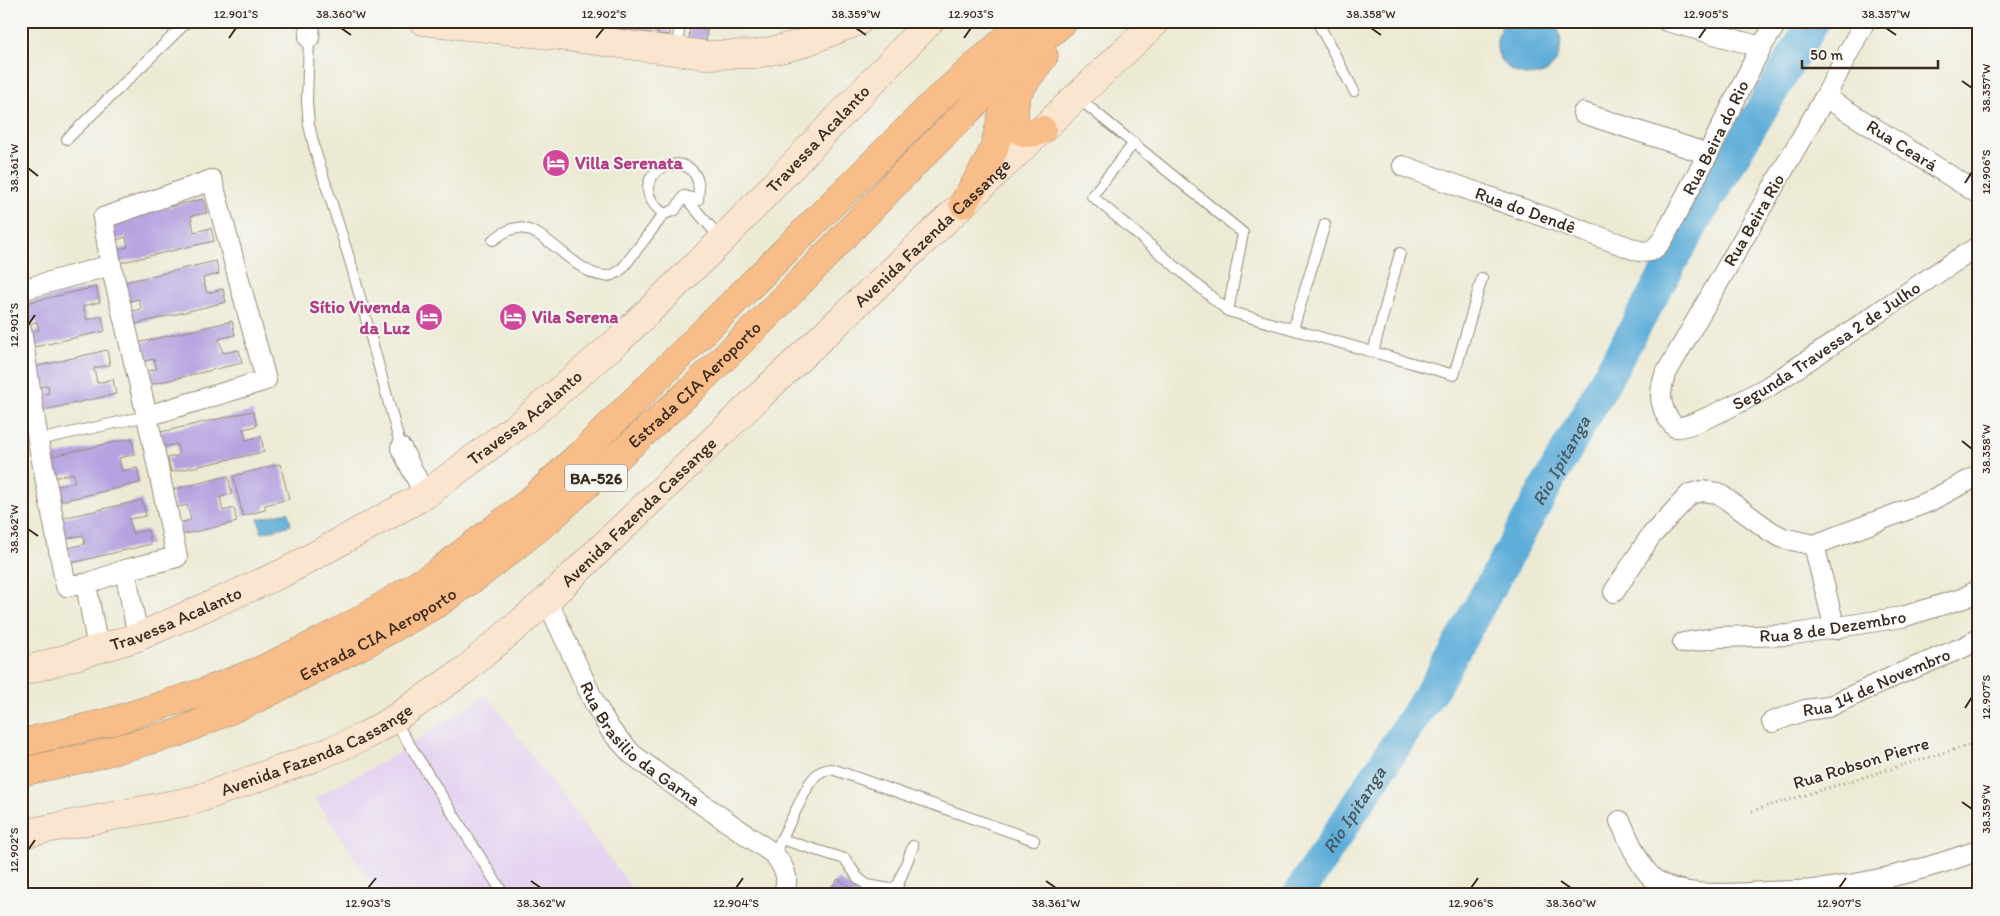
<svg xmlns="http://www.w3.org/2000/svg" width="2000" height="916" font-family="Itim,sans-serif">
  <rect width="100%" height="100%" fill="#f6f6f2"/>
  <filter id="ink" filterUnits="userSpaceOnUse"><feTurbulence type="fractalNoise" baseFrequency=".02" numOctaves="2"/><feDisplacementMap in="SourceGraphic" scale="10" xChannelSelector="R" yChannelSelector="G"/><feConvolveMatrix kernelMatrix="1 2 1 2 8 2 1 2 1" color-interpolation-filters="sRGB"/></filter>
  <filter id="wash" filterUnits="userSpaceOnUse"><feTurbulence type="fractalNoise" baseFrequency=".0096" numOctaves="4" result="noise"/><feDisplacementMap in="SourceGraphic" scale="20" xChannelSelector="R" yChannelSelector="G"/><feGaussianBlur stdDeviation="1.12" result="paint"/><feColorMatrix in="noise" values="0 0 0 0 0 0 0 0 0 0 0 0 0 0 0 0 0 1.4 0 .05"/><feComposite in="paint" operator="in"/></filter>
  <g filter="url(#wash)">
    <rect width="100%" height="100%" fill="#edead4"/>
    <polygon fill="#e5d3f1" points="486,694 637,895 379,895 315,798 393,756"/>
    <g fill="#5faed9" stroke="#4d6c7c">
      <path d="M 1506,21 L 1552,21 C 1560,29 1562,39 1560,50 C 1551,100 1470,69 1506,21 Z"/>
      <polygon points="288,512 291,525 262,533 258,519"/>
    </g>
    <g fill="none" stroke-linecap="round" stroke-linejoin="round">
      <path stroke="#5faed9" stroke-width="32" id="s1" d="M 1298,895 L 1437,682 L 1681,245 L 1814,21"/>
    </g>
    <g id="blocks">
      <g fill="#b5a2e0">
        <polygon points="624,21 651,23 650,33 623,30"/>
        <polygon points="659,22 671,23 670,35 657,34"/>
        <polygon points="690,27 707,29 706,42 689,40"/>
        <polygon points="203,199 207,213 191,216 194,232 211,228 214,241 119,263 116,250 128,247 126,237 113,241 108,221"/>
        <polygon points="216,261 219,274 203,278 207,293 223,289 226,302 131,325 129,312 141,309 139,299 125,302 121,283"/>
        <polygon points="96,287 100,302 83,306 87,320 102,316 105,331 30,348 27,333 39,330 37,322 24,325 21,304"/>
        <polygon points="232,321 235,335 219,339 223,353 239,350 242,363 148,385 144,372 157,369 154,359 141,362 137,343"/>
        <polygon points="107,350 110,365 94,368 97,383 113,379 116,394 40,411 37,396 49,393 48,385 34,388 30,368"/>
        <polygon points="253,411 257,426 243,429 246,440 261,436 264,452 171,472 168,458 179,455 177,444 164,447 161,432"/>
        <polygon points="132,438 135,454 119,458 122,471 137,468 140,483 61,501 57,486 75,482 73,473 53,478 49,457"/>
        <polygon points="280,464 289,499 265,505 265,510 243,516 233,476"/>
        <polygon points="228,476 232,494 220,497 223,511 234,508 237,522 181,535 179,523 191,520 187,505 175,508 171,490"/>
        <polygon points="142,500 146,516 129,519 132,533 148,530 151,544 71,563 68,548 85,544 83,535 64,539 59,519"/>
        <polygon points="838,879 862,895 825,895"/>
      </g>
    </g>
  </g>
  <g filter="url(#ink)">
    <use href="#blocks" fill-opacity="0" stroke="#948a79" stroke-width="1"/>
    <g fill="none" stroke-linecap="round" stroke-linejoin="round">
      <g stroke="#948a79" stroke-width="12">
        <g id="lane">
          <polyline points="677,21 728,21"/>
          <polyline points="1317,21 1354,91"/>
          <polyline points="309,38 307,101 309,125 315,150 351,264 401,448"/>
          <polyline points="677,50 680,21"/>
          <polyline points="1078,98 1243,233 1228,311 1454,375 1482,278"/>
          <polyline points="67,139 188,21"/>
          <polyline points="1134,143 1092,196 1228,311"/>
          <path d="M 664,214 C 611,172 708,134 698,200 L 685,196"/>
          <path d="M 493,240 C 500,235 508,229 517,228 C 547,226 582,284 612,275 C 616,274 619,271 622,269 L 664,214 L 675,210 L 684,196 L 721,239"/>
          <polyline points="1293,329 1325,224"/>
          <polyline points="1373,352 1400,253"/>
          <polyline points="38,440 147,416"/>
          <polyline points="394,720 504,895"/>
          <polyline points="781,839 845,859 858,878 867,885 890,889 898,885 913,846"/>
          <path d="M 774,854 L 809,784 C 816,774 820,770 832,769 L 1034,840"/>
        </g>
      </g>
      <g stroke="#948a79" stroke-width="22">
        <g id="street">
          <polyline points="1667,21 1761,47"/>
          <path id="s2" d="M 1865,21 L 1825,97 L 1665,375 C 1658,395 1660,411 1675,427 C 1689,430 1752,396 1766,388 C 1838,342 1907,291 1979,246"/>
          <polyline points="309,38 310,21"/>
          <path id="s3" d="M 1825,97 L 1979,194"/>
          <polyline points="1583,113 1708,154"/>
          <path id="s4" d="M 1403,166 L 1639,251 C 1651,254 1656,248 1663,239 L 1708,154 L 1761,47 L 1778,21"/>
          <polyline points="111,265 103,218 212,180 266,380 147,416"/>
          <polyline points="21,290 111,265 147,416 177,557 125,570 86,584 66,586 38,440 21,330"/>
          <polyline points="401,448 425,495"/>
          <polyline points="1814,545 1835,629"/>
          <polyline points="125,570 138,637"/>
          <polyline points="86,584 98,649"/>
          <polyline points="1614,592 1650,537 1690,494 1702,491 1718,493 1770,531 1783,538 1814,545 1928,502 1979,475"/>
          <path id="s5" d="M 547,600 L 595,704 L 611,731 L 632,754 L 661,776 L 774,854 C 785,868 790,878 783,895"/>
          <path id="s6" d="M 1683,643 L 1720,637 L 1788,635 L 1902,617 L 1964,598 L 1979,589"/>
          <path id="s7" d="M 1772,722 L 1805,710 L 1828,707 L 1897,675 L 1964,647 L 1979,639"/>
          <path d="M 1620,821 C 1629,839 1640,871 1657,881 C 1681,897 1722,894 1749,893 C 1774,891 1800,892 1825,889 C 1878,881 1929,869 1979,850"/>
        </g>
      </g>
      <g stroke="#948a79" stroke-width="29">
        <g id="secondary">
          <polyline points="423,21 559,36 706,55 756,54 798,45 859,21"/>
          <path id="s8" d="M 21,672 L 138,637 L 283,573 L 425,495 L 525,420 L 619,340 L 722,240 L 930,21"/>
          <path id="s9" d="M 21,834 L 195,800 L 313,758 L 363,737 L 394,719 L 465,670 L 547,600 L 770,386 L 1157,21"/>
        </g>
      </g>
      <g stroke="#948a79" stroke-width="29">
        <g id="highway">
          <path d="M 1017,93 C 1012,115 1011,142 1042,130"/>
          <polyline points="963,204 987,164 994,149 1002,116 1010,102 1044,56"/>
          <polyline points="21,743 113,721 204,692 261,670 321,641 357,622 438,572 528,503 582,453 937,100 1026,21"/>
          <path id="s10" d="M 21,772 L 85,758 L 177,733 L 258,698 L 373,639 L 438,603 L 484,571 L 547,521 L 690,391 L 779,304 L 903,175 L 1018,61 L 1064,21"/>
        </g>
      </g>
      <polyline stroke="#948a79" stroke-width="3" stroke-dasharray="1 4" stroke-linecap="butt" points="1752,811 1979,742"/>
      <use href="#lane" stroke="#fff" stroke-width="10"/>
      <use href="#street" stroke="#fff" stroke-width="20"/>
      <use href="#secondary" stroke="#fce5cf" stroke-width="28"/>
      <use href="#highway" stroke="#f8bd88" stroke-width="28"/>
    </g>
  </g>
  <path fill="none" stroke="#3b2a1e" stroke-width="2" d="M 341,28 L 351,35M 856,28 L 866,35M 1371,28 L 1381,35M 1886,28 L 1896,35M 229,38 L 236,28M 596,38 L 604,28M 964,38 L 971,28M 1699,38 L 1706,28M 1962,81 L 1972,88M 28,168 L 38,176M 1965,183 L 1972,172M 28,325 L 35,315M 1962,441 L 1972,449M 28,529 L 38,536M 1965,708 L 1972,697M 1962,802 L 1972,809M 28,850 L 35,840M 531,881 L 541,888M 1046,881 L 1056,888M 1561,881 L 1571,888M 368,888 L 376,878M 736,888 L 743,878M 1471,888 L 1478,878M 1839,888 L 1846,878"/>
  <defs>
    <g id="hotel-disc" transform="scale(1.4375)"><circle r="9.5" fill="#d1479c" stroke="#f6f6f2"/><path d="M-6-4.5h1.5V1H6V5H4.5V3h-9V5H-6ZM-4 0a1.8 1.8 0 1 1 3.6 0ZM.5 0V-2.5h3Q6-2.5 6 0Z" fill="#fff"/></g>
  </defs>
  <g fill-rule="evenodd">
    <use href="#hotel-disc" x="556" y="163"/>
    <use href="#hotel-disc" x="429" y="317"/>
    <use href="#hotel-disc" x="513" y="317"/>
  </g>
  <g text-anchor="middle" stroke-width="4" stroke-linejoin="round" paint-order="stroke">
    <rect fill="#f6f6f2" stroke="#73675e" stroke-width="1" x="565" y="464.5" width="62" height="27" rx="4"/>
    <g font-size="16" font-weight="bold" fill="#3b2a1e">
      <text x="596" y="484">BA-526</text>
    </g>
    <g font-size="18" fill="#3b2a1e" stroke="#f6f6f2">
      <text dy="6" stroke="none"><textPath href="#s4" startOffset="394">Rua Beira do Rio</textPath></text>
      <text dy="6" stroke="none"><textPath href="#s8" startOffset="974">Travessa Acalanto</textPath></text>
      <text dy="6" stroke="none"><textPath href="#s3" startOffset="91">Rua Ceará</textPath></text>
      <text dy="6" stroke="none"><textPath href="#s4" startOffset="130">Rua do Dendê</textPath></text>
      <text transform="translate(1754 220) rotate(-60)" y="6">Rua Beira Rio</text>
      <text dy="6" stroke="none"><textPath href="#s9" startOffset="1119">Avenida Fazenda Cassange</textPath></text>
      <text dy="6" stroke="none"><textPath href="#s2" startOffset="636">Segunda Travessa 2 de Julho</textPath></text>
      <text dy="6" stroke="none"><textPath href="#s10" startOffset="790">Estrada CIA Aeroporto</textPath></text>
      <text dy="6" stroke="none"><textPath href="#s8" startOffset="569">Travessa Acalanto</textPath></text>
      <text dy="6" stroke="none"><textPath href="#s9" startOffset="714">Avenida Fazenda Cassange</textPath></text>
      <text dy="6" stroke="none"><textPath href="#s8" startOffset="164">Travessa Acalanto</textPath></text>
      <text dy="6" stroke="none"><textPath href="#s6" startOffset="151">Rua 8 de Dezembro</textPath></text>
      <text dy="6" stroke="none"><textPath href="#s10" startOffset="385">Estrada CIA Aeroporto</textPath></text>
      <text dy="6" stroke="none"><textPath href="#s7" startOffset="112">Rua 14 de Novembro</textPath></text>
      <text dy="6" stroke="none"><textPath href="#s5" startOffset="175">Rua Brasilio da Garna</textPath></text>
      <text dy="6" stroke="none"><textPath href="#s9" startOffset="309">Avenida Fazenda Cassange</textPath></text>
      <text transform="translate(1861 763) rotate(-17)" y="6">Rua Robson Pierre</text>
    </g>
    <g font-size="18" font-weight="bold" fill="#b23c85" stroke="#f6f6f2" text-anchor="start">
      <text x="575" y="169">Villa Serenata</text>
      <text x="410" y="313" text-anchor="end">Sítio Vivenda<tspan x="410" dy="21">da Luz</tspan></text>
      <text x="532" y="323">Vila Serena</text>
    </g>
    <g font-size="19" font-style="italic" fill="#48585f" stroke="#f6f6f2">
      <text dy="7" stroke="none"><textPath href="#s1" startOffset="508">Rio Ipitanga</textPath></text>
      <text dy="7" stroke="none"><textPath href="#s1" startOffset="102">Rio Ipitanga</textPath></text>
    </g>
  </g>
  <rect width="2000" height="916" fill="none" stroke="#f6f6f2" stroke-width="55"/>
  <path d="M1802 60v8h136v-8" fill="none" stroke="#3b2a1e" stroke-width="2.5"/>
  <text x="1810" y="60" font-size="15" fill="#3b2a1e" stroke="#f6f6f2" stroke-width="4" paint-order="stroke">50 m</text>
  <rect x="28" y="28" width="1944" height="860" fill="none" stroke="#3b2a1e" stroke-width="2"/>
  <g font-size="12" text-anchor="middle" fill="#3b2a1e">
    <text x="236" y="18">12.901°S</text>
    <text x="341" y="18">38.360°W</text>
    <text x="604" y="18">12.902°S</text>
    <text x="856" y="18">38.359°W</text>
    <text x="971" y="18">12.903°S</text>
    <text x="1371" y="18">38.358°W</text>
    <text x="1706" y="18">12.905°S</text>
    <text x="1886" y="18">38.357°W</text>
    <text transform="translate(1986 88) rotate(-90)" y="4">38.357°W</text>
    <text transform="translate(14 168) rotate(-90)" y="4">38.361°W</text>
    <text transform="translate(1986 172) rotate(-90)" y="4">12.906°S</text>
    <text transform="translate(14 325) rotate(-90)" y="4">12.901°S</text>
    <text transform="translate(1986 449) rotate(-90)" y="4">38.358°W</text>
    <text transform="translate(14 529) rotate(-90)" y="4">38.362°W</text>
    <text transform="translate(1986 697) rotate(-90)" y="4">12.907°S</text>
    <text transform="translate(1986 809) rotate(-90)" y="4">38.359°W</text>
    <text transform="translate(14 850) rotate(-90)" y="4">12.902°S</text>
    <text x="368" y="907">12.903°S</text>
    <text x="541" y="907">38.362°W</text>
    <text x="736" y="907">12.904°S</text>
    <text x="1056" y="907">38.361°W</text>
    <text x="1471" y="907">12.906°S</text>
    <text x="1571" y="907">38.360°W</text>
    <text x="1839" y="907">12.907°S</text>
  </g>
</svg>
